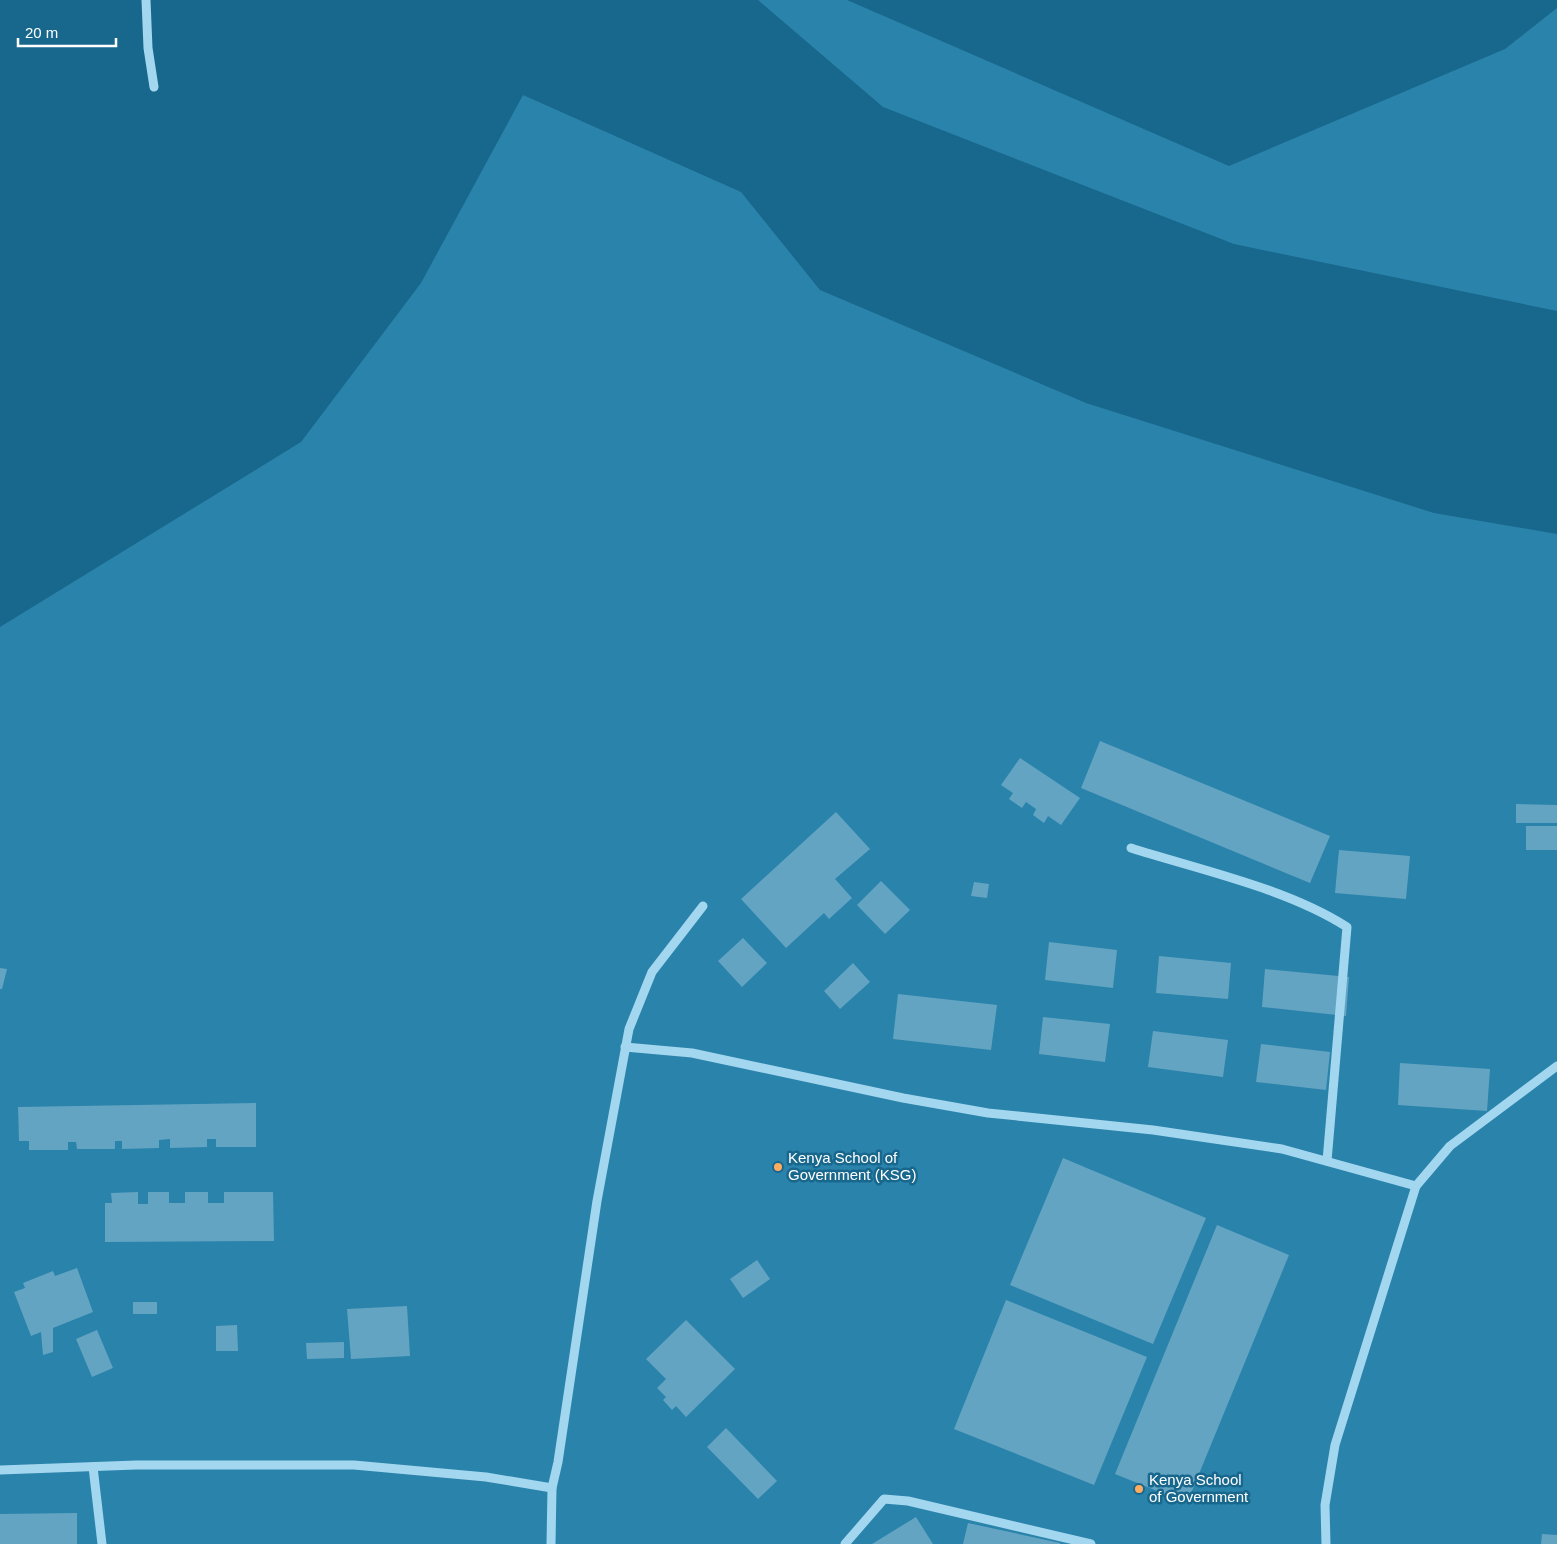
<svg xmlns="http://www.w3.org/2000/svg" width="1557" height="1544" font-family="Helvetica,sans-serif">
  <rect width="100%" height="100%" fill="#18678d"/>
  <g fill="#2a83ab">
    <polygon points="758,0 847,0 1229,166 1505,49 1557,8 1557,311 1234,244 883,107"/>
    <polygon points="523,95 741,192 820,290 1086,403 1434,513 1557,534 1557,1544 0,1544 0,627 301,442 421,283"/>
  </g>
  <g fill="#63a4c3">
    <polygon points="1100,741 1330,836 1310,883 1081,788"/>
    <polygon points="1020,758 1080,798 1061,825 1048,816 1044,823 1033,815 1036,809 1026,802 1022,808 1009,799 1013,793 1001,785"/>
    <polygon points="1516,804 1557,805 1557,823 1516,823"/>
    <polygon points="836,812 870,849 835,879 852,898 829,919 824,913 786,948 741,899"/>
    <rect x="1526" y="826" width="31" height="24"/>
    <polygon points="1339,850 1410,856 1406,899 1335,893"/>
    <polygon points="881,881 910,910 885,934 857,905"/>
    <polygon points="974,882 989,884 987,898 971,896"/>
    <polygon points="743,938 767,963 742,987 718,961"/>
    <polygon points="1049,942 1117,950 1113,988 1045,980"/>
    <polygon points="1159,956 1231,963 1228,999 1156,993"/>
    <polygon points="853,963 870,982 840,1009 824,991"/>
    <polygon points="0,968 7,969 2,989 0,989"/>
    <polygon points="1265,969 1349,977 1346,1016 1262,1007"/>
    <polygon points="898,994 997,1005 991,1050 893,1039"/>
    <polygon points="1043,1017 1110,1024 1105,1062 1039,1054"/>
    <polygon points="1153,1031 1228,1040 1223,1077 1148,1067"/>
    <polygon points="1261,1044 1330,1052 1326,1090 1256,1082"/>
    <polygon points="1400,1063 1490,1069 1487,1111 1398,1105"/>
    <polygon points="256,1103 256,1147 216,1147 216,1139 207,1139 207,1147 170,1148 170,1139 159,1140 159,1148 122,1149 122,1141 115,1141 115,1149 77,1149 76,1142 68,1142 68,1150 29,1150 29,1141 19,1141 18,1107"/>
    <polygon points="1063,1158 1206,1218 1153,1344 1010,1285"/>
    <polygon points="138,1192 138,1204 148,1204 148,1192 169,1192 169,1203 185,1203 185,1192 208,1192 208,1203 224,1203 224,1192 273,1192 274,1241 105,1242 105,1203 112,1203 111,1193"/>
    <polygon points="1217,1225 1289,1255 1187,1503 1115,1474"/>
    <polygon points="757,1260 770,1279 743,1298 730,1279"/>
    <polygon points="77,1268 93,1312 53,1328 53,1352 43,1355 41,1332 31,1336 14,1292 25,1288 23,1283 53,1271 55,1276"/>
    <polygon points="1006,1300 1147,1357 1094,1485 954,1429"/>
    <rect x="133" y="1302" width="24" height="12"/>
    <polygon points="407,1306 410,1356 351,1359 347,1309"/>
    <polygon points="686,1320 735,1369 686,1417 676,1406 672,1410 663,1400 666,1397 657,1388 666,1379 646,1359"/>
    <polygon points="237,1325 238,1351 216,1351 216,1326"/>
    <polygon points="97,1330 113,1368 92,1377 76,1339"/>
    <polygon points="344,1342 344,1358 307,1359 306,1343"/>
    <polygon points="726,1428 777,1481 758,1499 707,1447"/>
    <polygon points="77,1513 77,1544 0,1544 0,1514"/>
    <polygon points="916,1517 933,1544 872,1544"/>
    <polygon points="968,1523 1060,1543 1060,1544 963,1544"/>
    <polygon points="1542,1534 1557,1535 1557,1544 1541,1544"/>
  </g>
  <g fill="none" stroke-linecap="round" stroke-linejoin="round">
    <g stroke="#a3d7ef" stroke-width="9">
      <polyline points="146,0 148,48 154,87"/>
      <path d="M 1131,848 C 1200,870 1286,888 1347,927 L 1327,1161"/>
      <polyline points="625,1047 692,1053 903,1098 988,1113 1153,1130 1282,1149 1416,1186"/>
      <polyline points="93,1467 102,1544"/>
      <polyline points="0,1470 136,1465 354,1465 486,1477 552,1488 558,1462 597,1201 629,1029 652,972 703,906"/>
      <polyline points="551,1544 552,1488"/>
      <polyline points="845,1544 884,1499 908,1501 1091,1544"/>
      <polyline points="1326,1544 1325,1505 1335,1445 1416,1186 1450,1146 1557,1066"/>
    </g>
  </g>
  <g fill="#ffac61" stroke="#18678d" stroke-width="2">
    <circle cx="778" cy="1167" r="5"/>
    <circle cx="1139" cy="1489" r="5"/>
  </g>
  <g text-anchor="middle" stroke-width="5" stroke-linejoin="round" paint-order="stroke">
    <g font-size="15" fill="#fff" stroke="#18678d" text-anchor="start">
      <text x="788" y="1163">Kenya School of<tspan x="788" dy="17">Government (KSG)</tspan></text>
      <text x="1149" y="1485">Kenya School<tspan x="1149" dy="17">of Government</tspan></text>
    </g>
  </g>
  <path d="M18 38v8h98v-8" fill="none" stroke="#ffffff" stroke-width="2.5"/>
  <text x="25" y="38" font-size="15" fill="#ffffff" stroke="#18678d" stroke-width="4" paint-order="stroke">20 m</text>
</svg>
